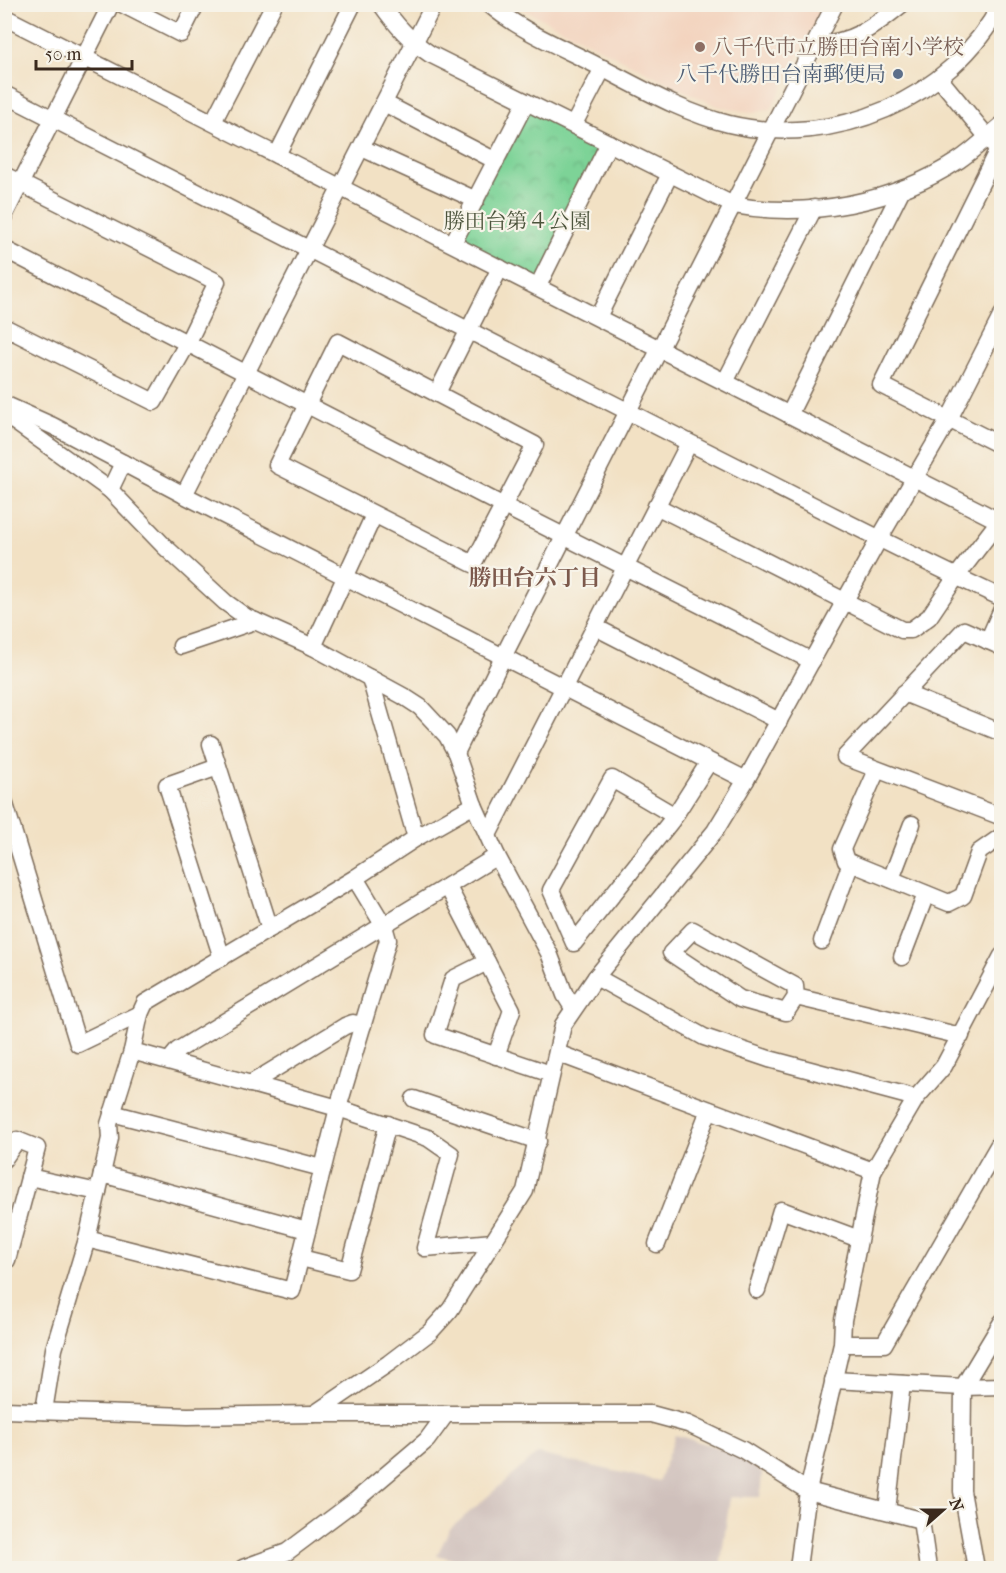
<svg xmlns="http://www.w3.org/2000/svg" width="1006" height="1573" font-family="'IM FELL French Canon','Noto Serif JP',serif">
  <defs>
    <pattern id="park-crowns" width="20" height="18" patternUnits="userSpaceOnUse" patternTransform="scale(1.5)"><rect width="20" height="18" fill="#7dd397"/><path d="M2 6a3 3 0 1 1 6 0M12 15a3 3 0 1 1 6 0" fill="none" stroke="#6db582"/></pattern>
  </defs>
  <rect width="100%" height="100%" fill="#f7f3e8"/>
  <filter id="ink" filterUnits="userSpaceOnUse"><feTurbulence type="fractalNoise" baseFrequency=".0167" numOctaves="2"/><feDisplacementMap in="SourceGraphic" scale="12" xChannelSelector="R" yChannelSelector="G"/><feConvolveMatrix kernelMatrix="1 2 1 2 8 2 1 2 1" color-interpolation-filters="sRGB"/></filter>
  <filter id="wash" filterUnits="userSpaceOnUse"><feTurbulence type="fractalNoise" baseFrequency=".008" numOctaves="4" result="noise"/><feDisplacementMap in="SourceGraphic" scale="24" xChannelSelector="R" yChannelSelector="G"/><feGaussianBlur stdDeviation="1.35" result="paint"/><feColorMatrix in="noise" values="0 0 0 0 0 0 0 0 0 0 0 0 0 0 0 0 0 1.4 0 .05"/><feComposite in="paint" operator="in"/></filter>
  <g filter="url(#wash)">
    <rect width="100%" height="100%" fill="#f2e1c4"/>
    <polygon fill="#f3d4bf" points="515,5 825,5 771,109 751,113 718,106 676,87"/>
    <polygon fill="#cfc0bb" points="675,1435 727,1450 762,1472 760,1497 730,1497 720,1568 486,1568 437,1555 450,1529 537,1454 659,1481"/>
    <polygon fill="url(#park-crowns)" stroke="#5c7e5a" stroke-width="1.5" points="526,102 609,143 538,286 453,243"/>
  </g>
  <g filter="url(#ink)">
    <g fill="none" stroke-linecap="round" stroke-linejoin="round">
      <g stroke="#7b6a58" stroke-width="19">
        <g id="minor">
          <polyline points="122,4 181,34 196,4"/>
          <path d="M 381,4 C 396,25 409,40 430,54 L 733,205 C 809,219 894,203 959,160 C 974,150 987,137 1002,125"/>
          <path d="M 489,4 C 520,31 561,47 596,65 C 639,87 683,113 729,124 C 834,149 951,100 1001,4"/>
          <polyline points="4,17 999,521"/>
          <path d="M 814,45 C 853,43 872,28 902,4"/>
          <polyline points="939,78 994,145"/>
          <path d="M 4,94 C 233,210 461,328 690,443 C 794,495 896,549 1002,598"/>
          <polyline points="384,103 496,161"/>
          <polyline points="213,122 274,4"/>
          <polyline points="574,124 603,68"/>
          <polyline points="362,148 476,200"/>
          <polyline points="998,149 881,385 1002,446"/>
          <polyline points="277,155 353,4"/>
          <polyline points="4,175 217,282 187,344 154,402 4,327"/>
          <polyline points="4,216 111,4"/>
          <polyline points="453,243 526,102"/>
          <polyline points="4,249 504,506 812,661"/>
          <polyline points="538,286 609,143"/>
          <polyline points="598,317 670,174"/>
          <polygon points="338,342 535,445 473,564 277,465"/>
          <polyline points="725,382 814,208"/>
          <polyline points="437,393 500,268"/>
          <polyline points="4,404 53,426 184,495 746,780"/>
          <polyline points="4,414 110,490"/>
          <polyline points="789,415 902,189"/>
          <polyline points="123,463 110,490 164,546 225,602 246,617 313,647 403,696 420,707 435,723 447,736 456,753 474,805 497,856 549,953 565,995 573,1008"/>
          <polyline points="184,495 434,4"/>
          <polyline points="656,506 902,630 911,630 929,617 956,577 1002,517"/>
          <polyline points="595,627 779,721"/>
          <polyline points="988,641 1002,609"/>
          <polyline points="181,646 255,621"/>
          <polyline points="313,647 374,515"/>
          <polyline points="1002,647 964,630 845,757 1002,817"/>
          <polyline points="370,678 416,838"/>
          <polyline points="904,693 1002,733"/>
          <polyline points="211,744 270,929"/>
          <polyline points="456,753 503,657 835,4"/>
          <polyline points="218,767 167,785 222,958"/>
          <polyline points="877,770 842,849 846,861 949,903 963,896 979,852 1002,836"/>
          <polyline points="4,801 78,1044 140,1014"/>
          <polyline points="675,816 612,779 551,890 574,943 672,820 709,762"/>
          <polyline points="488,835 689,443"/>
          <polyline points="891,879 912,824"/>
          <polyline points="448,887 512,1010 496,1056"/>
          <polyline points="822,941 851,863"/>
          <polyline points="902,957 926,894"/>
          <polyline points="487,962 453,979 435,1035 551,1074"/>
          <polyline points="596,977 704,1037 769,1059 916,1098"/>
          <polyline points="796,997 786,1012 740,999 671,953 693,930 795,986 796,997 961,1036"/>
          <polyline points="132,1051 338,1108 428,1138 451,1154 425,1248 493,1242"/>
          <polyline points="557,1053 873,1171"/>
          <polyline points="169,1061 178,1050 497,856"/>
          <polyline points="250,1084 345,1026 353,1023 363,1025"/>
          <polyline points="414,1099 538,1141"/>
          <polyline points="112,1113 322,1168"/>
          <polyline points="4,1159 17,1140 37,1148 7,1260 4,1259"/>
          <polyline points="102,1174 307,1230"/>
          <polyline points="29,1177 98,1192"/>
          <polyline points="87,1239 292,1291 338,1108 388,940 384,926 355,878"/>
          <polyline points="657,1244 709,1110"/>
          <polyline points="301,1258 349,1270 388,1124"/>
          <polyline points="757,1290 781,1210 859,1239"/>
          <polyline points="842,1344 884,1344 1002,1139"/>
          <polyline points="833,1380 963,1387 1002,1386"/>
          <polyline points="4,1410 188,1416 314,1414 651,1414 688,1424 743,1450 808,1491 921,1520 928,1568"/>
          <polyline points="44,1411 54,1349 87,1239 102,1174 110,1138 109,1124 132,1051 140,1014 145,1003 355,878 416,838 474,805"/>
          <polyline points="314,1414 389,1363 430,1332 450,1310 525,1191 563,1025 596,977 715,831 746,780 879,539 949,419 1002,315"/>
          <polyline points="887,1510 902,1384"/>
          <polyline points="243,1568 287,1552 355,1501 427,1440 446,1414"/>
          <polyline points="798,1568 808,1491 842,1344 843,1320 873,1171 916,1098 944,1066 1002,956"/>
          <polyline points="976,1568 962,1491 963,1387 1002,1322"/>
        </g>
      </g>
      <use href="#minor" stroke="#fff" stroke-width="16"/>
    </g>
  </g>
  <circle fill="#8d6e63" stroke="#f7f3e8" stroke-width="2" cx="700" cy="47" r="6"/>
  <circle fill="#5c6f8a" stroke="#f7f3e8" stroke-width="2" cx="898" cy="74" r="6"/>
  <g text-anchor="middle" stroke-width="4.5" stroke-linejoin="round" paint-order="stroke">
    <g font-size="21" fill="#785e54" stroke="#f7f3e8" text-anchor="start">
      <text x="712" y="54">八千代市立勝田台南小学校</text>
    </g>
    <g font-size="21" fill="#4e5e75" stroke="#f7f3e8" text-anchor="end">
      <text x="886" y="81">八千代勝田台南郵便局</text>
    </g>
    <g font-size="21" fill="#4c543c" stroke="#f7f3e8">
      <text x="517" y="228">勝田台第４公園</text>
    </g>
    <g font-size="22" font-weight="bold" fill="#7c594c" stroke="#f7f3e8">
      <text x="535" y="585">勝田台六丁目</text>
    </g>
  </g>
  <rect width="1006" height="1573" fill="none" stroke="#f7f3e8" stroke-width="24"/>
  <g transform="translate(943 1510) rotate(69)" stroke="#f7f3e8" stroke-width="4.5" paint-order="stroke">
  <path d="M0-4.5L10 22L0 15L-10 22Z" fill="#3b2a1e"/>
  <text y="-9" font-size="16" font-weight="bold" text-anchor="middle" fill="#3b2a1e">N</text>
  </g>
  <path d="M36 60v9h96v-9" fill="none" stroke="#3b2a1e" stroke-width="3"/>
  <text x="45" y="60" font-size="18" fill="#3b2a1e" stroke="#f7f3e8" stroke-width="4.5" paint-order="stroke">50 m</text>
</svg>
